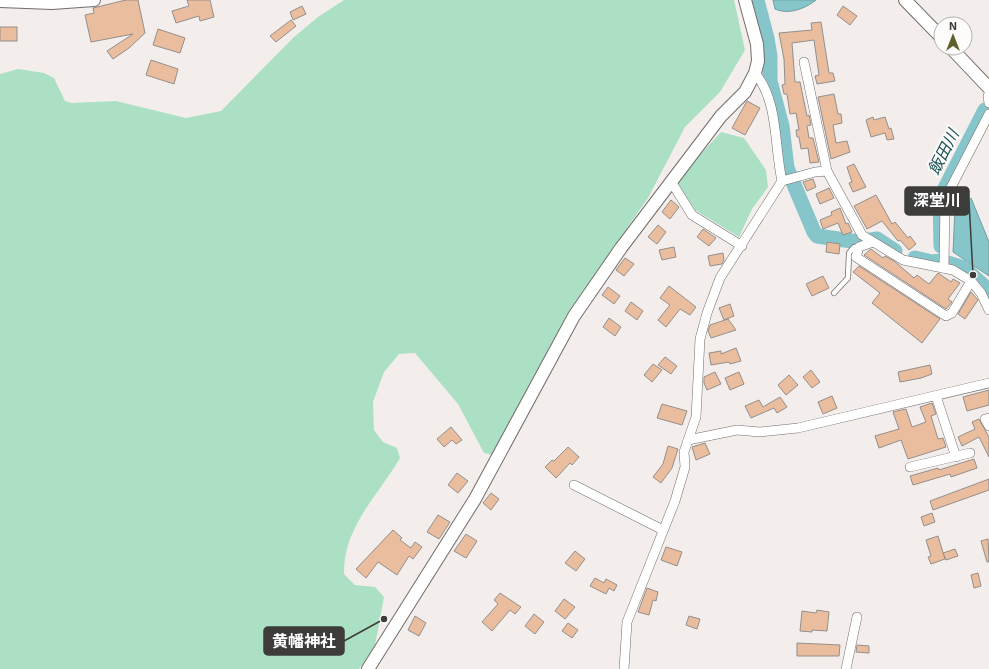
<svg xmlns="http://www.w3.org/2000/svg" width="989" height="669" font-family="'Exo 2','Noto Sans JP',sans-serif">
  <rect width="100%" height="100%" fill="#f3eeeb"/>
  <g fill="#ace0c5">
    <path d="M 344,0 L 734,0 L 745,50 L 720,92 L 685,127 L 648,198 L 569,311 L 492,455 L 484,453 L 458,404 L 415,353 L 399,354 L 384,372 L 373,402 L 374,430 L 383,442 L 397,448 L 400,458 C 378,496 343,527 344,574 L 355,585 L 375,587 L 384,597 L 374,651 L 359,669 L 0,669 L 0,74 L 18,69 L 44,73 L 54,78 L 65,101 L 72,103 L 116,101 L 186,118 L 221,111 L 294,37 L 318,17 Z"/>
    <polygon points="721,132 744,138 766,170 768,187 752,209 739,237 695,210 676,181"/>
  </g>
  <g fill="#86c6cb" stroke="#709da0">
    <path d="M 773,0 L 816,0 C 805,9 788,15 775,9 Z"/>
    <polygon points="971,198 989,242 989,276 953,252 955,208"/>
  </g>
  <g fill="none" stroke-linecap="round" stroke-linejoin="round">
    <g stroke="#86c6cb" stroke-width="15">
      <polyline points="757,0 767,38 770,56 770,81 782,126 787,168 814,232 817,236 859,242 877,239 895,251"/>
      <polyline points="941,246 940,198 985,110"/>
      <polyline points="915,258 932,262 941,261 964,268 984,286 989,301"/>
    </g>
  </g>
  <g fill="#eabd9f" stroke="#938f8c">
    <polygon points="126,0 138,0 145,33 129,48 113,59 107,51 133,34 91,42 85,15 94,13 93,8"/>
    <polygon points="187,0 210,0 214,17 200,21 199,16 176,23 172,11 189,6"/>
    <polygon points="302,6 306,14 293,20 290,12"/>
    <polygon points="843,6 857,16 850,25 837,15"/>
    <polygon points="291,20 296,26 276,42 270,36"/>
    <polygon points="821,22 829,73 833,73 835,81 817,84 815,76 819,75 814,40 792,43 795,82 800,82 807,116 809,115 811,125 807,126 809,138 813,138 819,162 810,163 808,148 801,149 799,137 797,137 796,130 799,130 796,113 790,114 787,94 784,94 782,85 785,84 784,59 779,33 812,30 811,23"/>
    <rect x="0" y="27" width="17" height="14"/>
    <polygon points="158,29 185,38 180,53 153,45"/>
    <polygon points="151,60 178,69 174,84 146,75"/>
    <polygon points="834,94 838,114 841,114 842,123 833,125 836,143 847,141 850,152 831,159 818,97"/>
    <polygon points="747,101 760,108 745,135 732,128"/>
    <polygon points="873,117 874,120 885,117 889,129 891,128 894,139 887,140 885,133 871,137 866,120"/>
    <polygon points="854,164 866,187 853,192 849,183 852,182 847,167"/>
    <polygon points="813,179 816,187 807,191 803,182"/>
    <polygon points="829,188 834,198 820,204 816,194"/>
    <polygon points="876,195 892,224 895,222 908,238 910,236 916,244 909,250 900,240 898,241 882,221 867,229 854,206"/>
    <polygon points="671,200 679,207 670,219 662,212"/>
    <polygon points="840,208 846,224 848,223 852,232 843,235 838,223 823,229 820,220 832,215 831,212"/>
    <polygon points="658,225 666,232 657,244 648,237"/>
    <polygon points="703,229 716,238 709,246 697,237"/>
    <polygon points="827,242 840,244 839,254 826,252"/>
    <polygon points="674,247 676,257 662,260 659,250"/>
    <polygon points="871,249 883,258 885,256 894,261 914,278 917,275 929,284 938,273 951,282 953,279 960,283 948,299 952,302 946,309 864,255"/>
    <polygon points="723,253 724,260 722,264 710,266 708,256"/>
    <polygon points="625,258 634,264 624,276 616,270"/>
    <polygon points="859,266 940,319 922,343 872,303 880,293 853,272"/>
    <polygon points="823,276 829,288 812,296 806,284"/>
    <polygon points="669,286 696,307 690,315 680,309 666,327 658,320 670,305 660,298"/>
    <polygon points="608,287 620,296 614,304 602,295"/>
    <polygon points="971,292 978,300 965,319 958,314"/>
    <polygon points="631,302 643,311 637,320 625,311"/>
    <polygon points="730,304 734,316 724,320 719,308"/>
    <polygon points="609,318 621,327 615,336 603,327"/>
    <polygon points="728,319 736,330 711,338 708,331 710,325"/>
    <polygon points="736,348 741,361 730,364 729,362 711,365 709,353 721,351 721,354"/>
    <polygon points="665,357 677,366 671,374 658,365"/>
    <polygon points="653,364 662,370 652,382 644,375"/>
    <polygon points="930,365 932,374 921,378 900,382 898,372"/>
    <polygon points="811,370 820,382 812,388 803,377"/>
    <polygon points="715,372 721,384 707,390 704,383 704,377"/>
    <polygon points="739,372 744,384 730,390 725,378"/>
    <polygon points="789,375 798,385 786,395 778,385"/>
    <polygon points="989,390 989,405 967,411 963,397"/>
    <polygon points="832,396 837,408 823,414 818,402"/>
    <polygon points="780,397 787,407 777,413 774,408 751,418 745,406 759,400 763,407"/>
    <polygon points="932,403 936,414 931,416 938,439 943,438 946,447 908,459 901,440 879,448 875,436 899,429 893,412 906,409 912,427 926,422 920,407"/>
    <polygon points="662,404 687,411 682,425 657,418"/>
    <polygon points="979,419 989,437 989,457 979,437 962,446 958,437 975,429 972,422"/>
    <polygon points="451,427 462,440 456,444 452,440 444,447 437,439"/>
    <polygon points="705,443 710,454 696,460 692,447"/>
    <polygon points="668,446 678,449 672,468 661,483 653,477 663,464"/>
    <polygon points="568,447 579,457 572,465 570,463 556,478 545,467 552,460 554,461"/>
    <polygon points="974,459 977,468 951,477 950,474 913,485 910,476 938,468 939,470"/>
    <polygon points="457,473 468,481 458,493 448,485"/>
    <polygon points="989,479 989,490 933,510 930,501"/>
    <polygon points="491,493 499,499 491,510 483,503"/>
    <polygon points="932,513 935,522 924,526 921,517"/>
    <polygon points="438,515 450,522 439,539 427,532"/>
    <polygon points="393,530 402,538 400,540 411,548 415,542 422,547 413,559 409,556 397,575 378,562 366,578 356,569"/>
    <polygon points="466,534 477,541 466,558 454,551"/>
    <polygon points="938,536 945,559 931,564 928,557 931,556 926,540"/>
    <polygon points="988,539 989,562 987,562 981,541"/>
    <polygon points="666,547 682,552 677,566 661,560"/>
    <polygon points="955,549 958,556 946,560 943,553"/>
    <polygon points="575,551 585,559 576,571 565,563"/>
    <polygon points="978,573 981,586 974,588 971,575"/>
    <polygon points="595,578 604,583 606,579 617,585 614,591 609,588 606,594 590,586"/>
    <polygon points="647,588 658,592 656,601 653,600 649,615 638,612"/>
    <polygon points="500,593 521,607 515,614 510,610 492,631 482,622 498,604 494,600"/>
    <polygon points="564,599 575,607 565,619 555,611"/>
    <polygon points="817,610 829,612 827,631 812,630 812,632 800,631 802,611 816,613"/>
    <polygon points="534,614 544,622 535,634 525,626"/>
    <polygon points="415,616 426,623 419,636 408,630"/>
    <polygon points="689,616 700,619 697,629 686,625"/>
    <polygon points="568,623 578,630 572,638 562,631"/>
    <polygon points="797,643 840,645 839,656 797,656"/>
    <polygon points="857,645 869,646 869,653 856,652"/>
  </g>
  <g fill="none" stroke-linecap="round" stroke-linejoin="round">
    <g stroke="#726d6a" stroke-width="6">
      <polyline id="service" points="834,293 848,278 849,253 854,247 859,247"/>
    </g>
    <g stroke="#726d6a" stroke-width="10">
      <g id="minor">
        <polyline points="804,62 827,171"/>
        <polyline points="989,94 988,96 989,103"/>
        <polyline points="782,181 815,172 827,171 862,235 903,260 953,270 971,281 981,293 989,310"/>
        <polyline points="672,183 692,215 742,246"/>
        <polyline points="873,242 859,247 856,257 946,316 952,313 971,281"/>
        <polyline points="944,268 945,199 989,114"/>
        <polyline points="936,396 956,457"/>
        <polyline points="989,418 985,419 989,426"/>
        <polyline points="688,440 737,430 760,432 798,428 989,383"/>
        <polyline points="910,467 970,453"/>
        <polyline points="574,485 663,530"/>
        <path d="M 624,669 L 627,622 L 675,501 L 685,467 L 684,452 L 696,417 L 700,339 L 707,313 L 720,278 L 782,181 C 774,146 779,102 755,73"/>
        <polyline points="846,669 857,617"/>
      </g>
    </g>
    <g stroke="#726d6a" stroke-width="14">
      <g id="tertiary">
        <polyline points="905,0 941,37"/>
        <polyline points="0,1 52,3 94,0"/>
        <polyline points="951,48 989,88"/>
        <polyline points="368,669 475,499 574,316 621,248 721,116 745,92 755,73 758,61 757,44 745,0"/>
      </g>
    </g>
    <use href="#service" stroke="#fff" stroke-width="4.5"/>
    <use href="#minor" stroke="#fff" stroke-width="9"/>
    <use href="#tertiary" stroke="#fff" stroke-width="12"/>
  </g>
  <g text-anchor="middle" stroke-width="4" stroke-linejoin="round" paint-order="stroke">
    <g font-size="16" font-style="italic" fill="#1c5357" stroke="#fefcfb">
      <text transform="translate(943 152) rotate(-63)" y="6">飯田川</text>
    </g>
  </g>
  <path fill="none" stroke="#3d3c3a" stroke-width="1.5" d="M973 275L969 201M384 619L344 641"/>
  <g fill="#3d3c3a" stroke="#fefcfb" stroke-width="1.5">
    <circle cx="973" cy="275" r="4"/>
    <circle cx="384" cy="619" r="4"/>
  </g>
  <g fill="#3d3c3a" stroke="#3d3c3a" stroke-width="1.5">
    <rect x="905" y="187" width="64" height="28" rx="4"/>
    <rect x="264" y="627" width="80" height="28" rx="4"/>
  </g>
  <g font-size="16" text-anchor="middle" font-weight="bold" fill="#fff">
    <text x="937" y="206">深堂川</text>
    <text x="304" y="647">黄幡神社</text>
  </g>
  <g transform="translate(953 36)"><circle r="19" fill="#fefcfb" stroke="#b1afae"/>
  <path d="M0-3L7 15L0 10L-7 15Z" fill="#60602d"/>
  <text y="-6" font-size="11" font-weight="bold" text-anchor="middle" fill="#3d3c3a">N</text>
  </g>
</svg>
